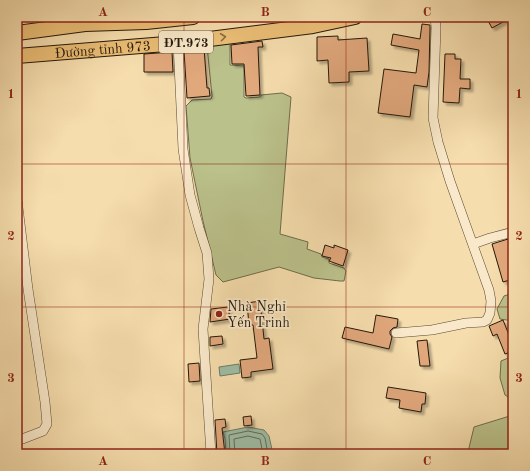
<svg xmlns="http://www.w3.org/2000/svg" width="530" height="471" font-family="'Old Standard TT',serif">
  <defs>
    <filter id="shadow"><feDropShadow dx="3" dy="3" stdDeviation="1" flood-color="#0004"/></filter>
  </defs>
  <rect width="100%" height="100%" fill="#f6ddad"/>
  <filter id="stains"><feTurbulence type="fractalNoise" baseFrequency=".005" numOctaves="4"/><feColorMatrix values="0 0 0 0 .2 0 0 0 0 .09 0 0 0 0 .02 0 0 0 .5 -.17"/></filter>
  <radialGradient id="worn" r=".72"><stop offset=".6" stop-color="#630" stop-opacity="0"/><stop offset="1" stop-color="#630" stop-opacity=".3"/></radialGradient>
  <g fill="#bbc18b" stroke="#706c4a">
    <polygon points="17,17 58,17 17,21"/>
    <polygon points="230,42 230,65 244,66 244,97 246,98 260,97 261,95 282,93 291,97 280,234 308,242 307,249 321,254 322,257 329,259 329,263 344,268 346,271 344,281 340,281 314,278 279,267 223,282 216,275 203,221 190,158 186,106 192,100 211,99 212,96 207,46"/>
    <polygon points="513,293 513,321 500,319 497,309 504,296"/>
    <polygon points="513,356 513,400 505,395 500,378 501,361"/>
    <polygon points="513,415 513,454 469,454 468,452 474,427"/>
  </g>
  <g fill="#9ebda4" stroke="#6d7b66">
    <polygon points="239,364 240,373 220,376 219,367"/>
    <polygon points="248,427 264,430 269,436 273,454 226,454 225,439 223,432"/>
  </g>
  <g fill="none" stroke-linecap="round" stroke-linejoin="round">
    <g stroke="#616a57" stroke-width="1">
      <polyline points="230,454 229,435 248,431 262,434 265,438 268,454"/>
      <polyline points="235,454 234,439 248,436 260,439 263,454"/>
    </g>
  </g>
  <g fill="#e1a87b" stroke="#24180a" filter="url(#shadow)">
    <polygon points="486,17 512,17 492,28"/>
    <polygon points="422,24 430,25 430,27 429,72 427,87 414,85 410,117 378,113 384,69 416,73 419,50 391,45 393,34 420,39"/>
    <polygon points="338,36 338,40 367,38 369,71 349,72 349,82 329,83 328,60 317,61 317,37"/>
    <polygon points="262,41 263,47 258,47 260,95 246,96 244,64 232,64 231,45"/>
    <polygon points="204,48 207,88 209,88 210,96 187,98 184,51"/>
    <polygon points="172,52 173,72 144,72 144,54"/>
    <polygon points="445,54 455,54 455,59 461,59 460,79 470,79 470,89 460,88 459,103 443,102"/>
    <polygon points="508,239 513,256 513,279 503,282 492,244"/>
    <polygon points="325,245 334,248 334,245 348,250 343,266 329,261 331,258 322,256"/>
    <polygon points="260,301 264,339 269,338 273,369 251,372 251,377 242,378 240,360 257,358 253,325 249,325 247,303"/>
    <polygon points="228,307 230,319 210,322 211,309"/>
    <polygon points="376,315 398,319 397,327 393,328 390,331 390,334 392,337 389,349 342,338 345,327 373,333"/>
    <polygon points="503,320 513,345 513,351 505,354 497,334 493,336 489,326"/>
    <polygon points="222,336 223,344 210,346 210,337"/>
    <polygon points="427,340 430,366 420,366 417,341"/>
    <polygon points="199,363 200,381 189,382 188,364"/>
    <polygon points="388,387 426,393 425,404 422,404 421,412 399,408 400,400 386,398"/>
    <polygon points="251,416 252,425 244,426 243,417"/>
    <polygon points="225,419 226,427 222,428 225,454 217,454 215,420"/>
  </g>
  <g fill="none" stroke-linecap="round" stroke-linejoin="round">
    <g stroke="#584933" stroke-width="10">
      <g id="street">
        <polyline points="178,43 183,149 190,195 199,228 207,253 209,279 203,329 211,454"/>
        <polyline points="17,199 28,289 45,402 47,424 43,431 17,441"/>
        <polyline points="473,244 490,238 513,232"/>
        <polyline points="396,333 432,330 466,323 483,322 487,320 490,313 491,301 489,290 450,181 438,142 433,118 436,27 435,17"/>
      </g>
    </g>
    <g stroke="#24180a" stroke-width="16">
      <g id="primary">
        <polyline points="17,33 85,24 146,22 193,17"/>
        <path id="s1" d="M 17,56 L 178,43 L 313,26 L 355,17"/>
      </g>
    </g>
    <use href="#street" stroke="#f9e9ca" stroke-width="9"/>
    <use href="#primary" stroke="#ebbe76" stroke-width="14"/>
  </g>
  <defs><path id="oneway-chevron" d="M-2-3.5L2.5 0L-2 3.5" fill="none" stroke-width="1.6" stroke-linecap="round" stroke-linejoin="round"/></defs>
  <use stroke="#886b40" href="#oneway-chevron" transform="translate(223 37) rotate(-7)"/>
  <path fill="none" stroke="#8f2418" stroke-width="1" stroke-opacity="0.55" d="M 184,17 L 184,454M 346,17 L 346,454M 17,164 L 513,164M 17,307 L 513,307"/>
  <circle fill="#8f2418" stroke="#f9e9ca" stroke-width="1.5" cx="219" cy="314" r="4"/>
  <g text-anchor="middle" stroke-width="3.5" stroke-linejoin="round" paint-order="stroke">
    <rect fill="#f9e9ca" stroke="#645744" stroke-width="1" x="159" y="31" width="54" height="22" rx="3"/>
    <g font-size="13" font-weight="bold" fill="#24180a">
      <text x="186" y="47">ĐT.973</text>
    </g>
    <g font-size="14" fill="#24180a" stroke="#f9e9ca">
      <text dy="5" stroke="none"><textPath href="#s1" startOffset="86">Đường tỉnh 973</textPath></text>
    </g>
    <g font-size="14" fill="#24180a" stroke="#f9e9ca" text-anchor="start">
      <text x="227" y="311">Nhà Nghỉ<tspan x="227" dy="16">Yến Trinh</tspan></text>
    </g>
  </g>
  <rect width="530" height="471" fill="none" stroke="#f6ddad" stroke-width="44"/>
  <rect x="22" y="22" width="486" height="427" fill="none" stroke="#8f2418" stroke-width="1.5"/>
  <g font-size="13" text-anchor="middle" font-weight="bold" fill="#8f2418">
    <text x="103" y="16">A</text>
    <text x="265" y="16">B</text>
    <text x="427" y="16">C</text>
    <text x="11" y="98">1</text>
    <text x="519" y="98">1</text>
    <text x="11" y="240">2</text>
    <text x="519" y="240">2</text>
    <text x="11" y="382">3</text>
    <text x="519" y="382">3</text>
    <text x="103" y="465">A</text>
    <text x="265" y="465">B</text>
    <text x="427" y="465">C</text>
  </g>
  <rect width="100%" height="100%" filter="url(#stains)"/>
  <rect width="100%" height="100%" fill="url(#worn)"/>
</svg>
